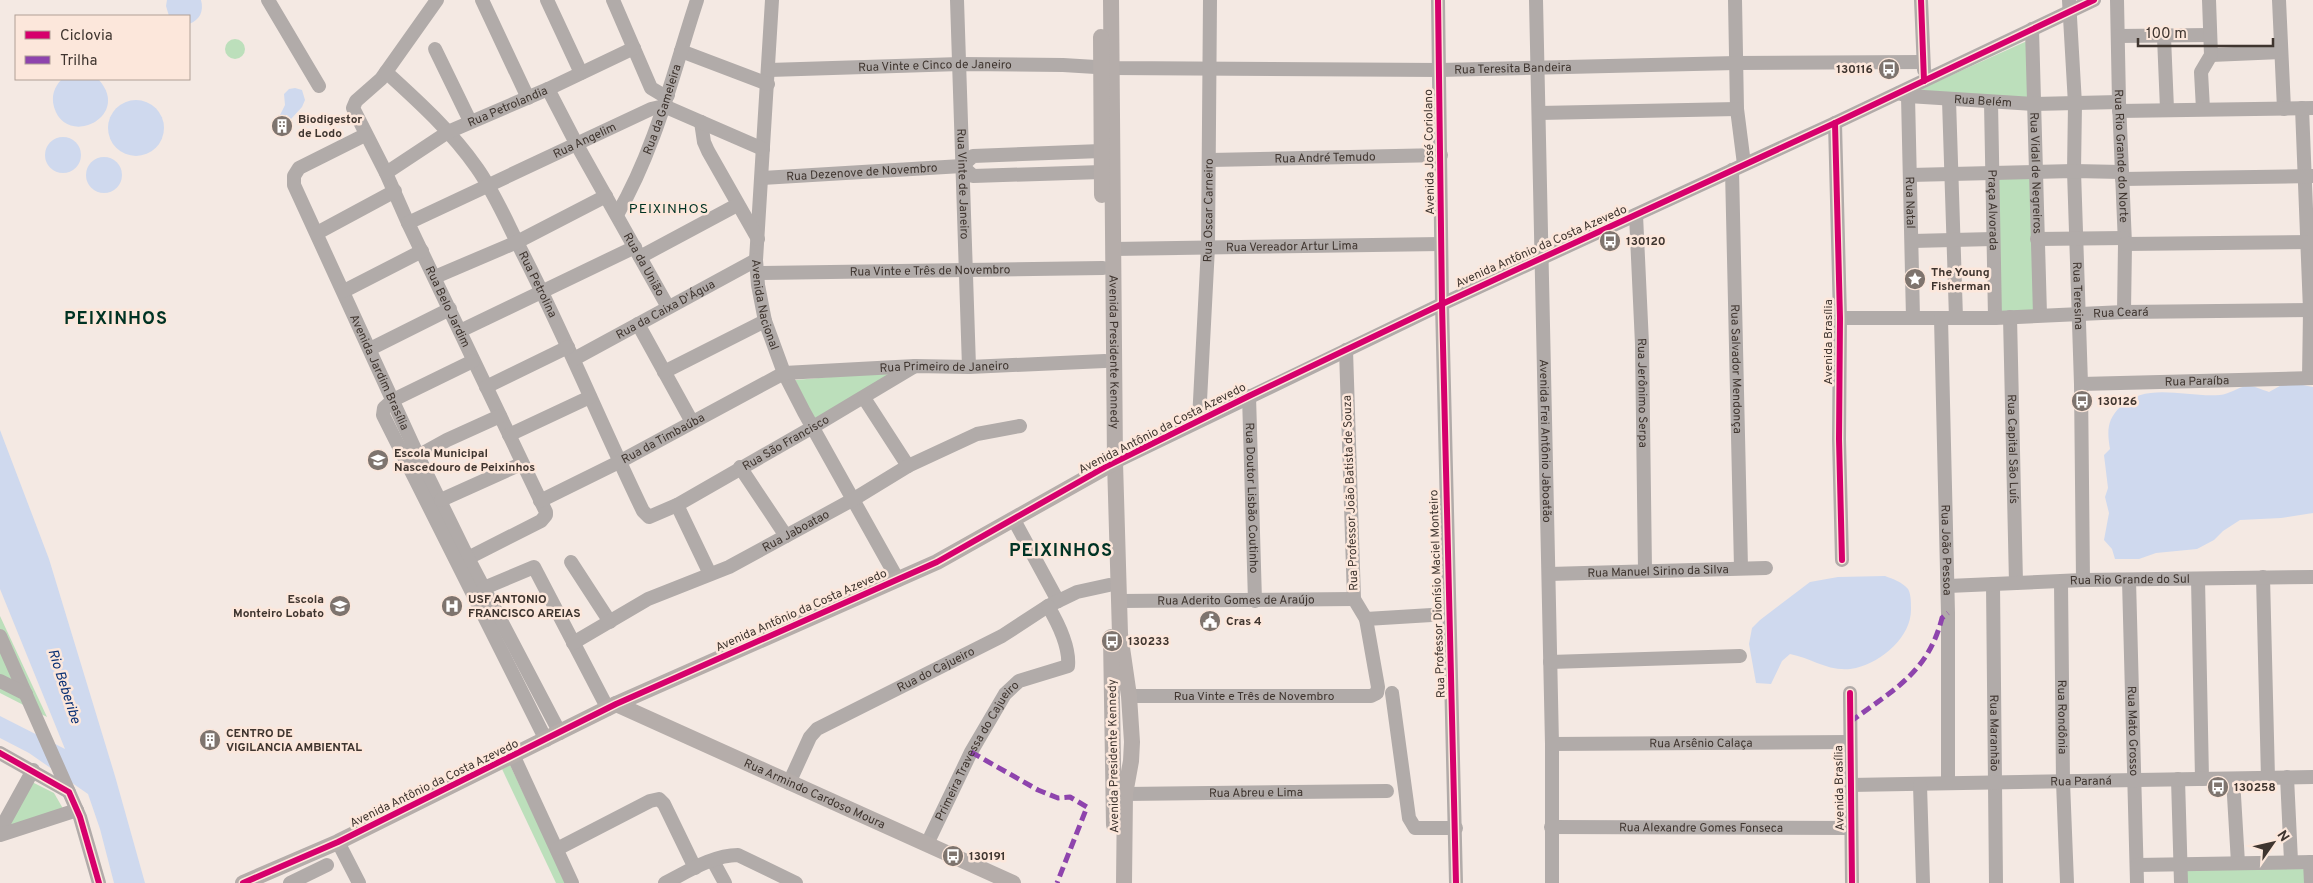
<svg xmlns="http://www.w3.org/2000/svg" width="2313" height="883" font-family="Overpass,sans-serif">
  <rect width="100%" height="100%" fill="#f4e9e3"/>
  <g fill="#bcdfbb">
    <circle cx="235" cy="49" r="10"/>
    <polygon points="2027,41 2030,101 1912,93"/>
    <polygon points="2031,176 2035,313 1996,314 1992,177"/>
    <polygon points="901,371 816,422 795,380"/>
    <polygon points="0,616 47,717 0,693"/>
    <polygon points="510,765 566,883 556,883 502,769"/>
    <polygon points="30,781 54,793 65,812 3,831"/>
    <polygon points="2307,865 2308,883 2186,883 2186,867"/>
  </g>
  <g fill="#cfd9ee">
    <path d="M 167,0 L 201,0 C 204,11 200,20 189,24 L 189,16 L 169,16 L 166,6 Z"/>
    <path d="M 62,79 L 98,79 C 133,116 66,149 54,107 C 51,96 54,87 62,79 Z"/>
    <polygon points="295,88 302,90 305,100 302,107 291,119 287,115 280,115 285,105 284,94 289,89"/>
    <circle cx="136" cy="128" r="28"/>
    <circle cx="63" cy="155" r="18"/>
    <circle cx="104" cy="175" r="18"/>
    <path d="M 2287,382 L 2313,387 L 2313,513 L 2281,518 L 2240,520 L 2223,531 L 2214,540 L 2197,549 L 2156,553 L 2139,559 L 2115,559 L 2112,549 L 2104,540 L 2109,513 L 2105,497 L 2108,488 L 2104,455 L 2110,449 C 2107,431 2107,420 2120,407 C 2146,381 2187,398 2220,395 C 2229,394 2237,388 2246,386 C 2253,385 2262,390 2269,392 Z"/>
    <polygon points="0,430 49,559 115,776 145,883 114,883 100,829 88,794 29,753 0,738 0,716 65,749 0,589"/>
    <path d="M 1885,576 C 1893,579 1902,582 1908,589 C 1911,594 1911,602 1911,608 C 1912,636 1883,661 1856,668 C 1831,674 1812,658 1790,654 L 1782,661 L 1771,684 L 1756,683 L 1749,644 L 1752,628 L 1760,620 L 1810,582 L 1838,577 Z"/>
  </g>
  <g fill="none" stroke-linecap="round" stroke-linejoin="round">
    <g stroke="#b1aba9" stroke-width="14">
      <polyline points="268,0 319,86"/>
      <path id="s1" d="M 437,0 L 381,79 L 356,101 L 353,108 L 386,173 L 408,223 L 546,512 L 546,515 L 541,521 L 468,558"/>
      <polyline points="482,0 528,98"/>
      <polyline points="547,0 581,73"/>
      <polyline points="613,0 651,88 661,94 668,95"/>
      <path id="s2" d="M 772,0 L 756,260 L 758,285 L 765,321 L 784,373 L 804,412 L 898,580"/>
      <path id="s3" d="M 957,0 L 969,367"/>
      <polyline points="1438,0 1442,304 1456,883"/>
      <path id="s4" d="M 1536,0 L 1552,744 L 1552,883"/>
      <polyline points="1735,0 1737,109 1744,164"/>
      <polyline points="1921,0 1924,70"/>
      <path id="s5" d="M 2069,0 L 2075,104 L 2074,171 L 2081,384 L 2083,580"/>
      <path id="s6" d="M 2117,0 L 2119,102 L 2125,244 L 2124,312"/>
      <polyline points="2279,0 2284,109"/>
      <path id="s7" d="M 2032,29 L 2040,315"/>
      <polyline points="2119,36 2210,35"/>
      <polyline points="2164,37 2167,109"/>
      <polyline points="435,49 470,121"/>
      <polyline points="681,51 768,84"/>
      <polyline points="2211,55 2281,52"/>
      <path id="s8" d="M 769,70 L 960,64 L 1063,65 L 1112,68 L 1440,70 L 1736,63 L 1923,62"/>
      <path id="s9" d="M 386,72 C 419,102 451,131 477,168 C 496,195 508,225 523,254 C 566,338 602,426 643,511 L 649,517 L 677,505 L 813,427 L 915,366"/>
      <path id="s10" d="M 548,89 L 577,145 L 668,307"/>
      <path id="s11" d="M 1899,93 L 1908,96 L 1913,318"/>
      <path id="s12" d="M 1908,96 L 2034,104 L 2119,102"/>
      <polyline points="1949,100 1956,318"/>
      <path id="s13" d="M 1991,102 L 1995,318"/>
      <polyline points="2302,108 2310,310 2309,378"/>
      <polyline points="2203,109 2201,72 2211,55 2209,0"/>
      <polyline points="2119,111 2313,108"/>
      <polyline points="1539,113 1737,109"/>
      <polyline points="701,122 704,142 708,151 758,239"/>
      <polyline points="1835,123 1840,318 1839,439 1842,560"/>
      <path id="s14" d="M 365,135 L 299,168 L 294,176 L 294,185 L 418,456 L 468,558 L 560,733"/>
      <path id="s15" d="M 1210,160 L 1441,155"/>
      <polyline points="962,166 973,176 1102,172"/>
      <path id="s16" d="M 1732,170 L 1741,568"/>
      <path id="s17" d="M 386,173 L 448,132 L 548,89 L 634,48"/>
      <polyline points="1910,175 2074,171 2122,172"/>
      <path id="s18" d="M 762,178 L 962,166 L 973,156 L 1101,151"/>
      <polyline points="2122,179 2312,176"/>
      <path id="s19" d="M 617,215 C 656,148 673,73 697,0"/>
      <path id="s20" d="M 1636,215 L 1642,344 L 1645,570"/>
      <path id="s21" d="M 408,223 L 651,109 L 664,106 L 763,149"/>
      <polyline points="317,233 395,191"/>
      <polyline points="2037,239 2124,238"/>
      <polyline points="1912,241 1993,239"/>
      <polyline points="2125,244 2313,242"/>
      <path id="s22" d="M 1113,249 L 1441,244"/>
      <polyline points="640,257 737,205"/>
      <path id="s23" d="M 758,273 L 1103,268"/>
      <polyline points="435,277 517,242 606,196"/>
      <polyline points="344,291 422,251"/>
      <path id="s24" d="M 2010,317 L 2016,583"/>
      <path id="s25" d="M 1840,318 L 1995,318 L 2124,312 L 2313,310"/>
      <path id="s26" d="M 1941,318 L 1948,613 L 1948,783"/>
      <polyline points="638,324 692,422"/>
      <polyline points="460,331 635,247"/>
      <polyline points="370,349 450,309"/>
      <path id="s27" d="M 574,359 L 756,260"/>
      <polyline points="473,361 393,400 384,408 383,415 546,740"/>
      <polyline points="664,372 765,321"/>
      <path id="s28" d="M 2081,384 L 2313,378"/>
      <polyline points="486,387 568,347"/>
      <path id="s29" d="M 1249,396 L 1255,601"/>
      <polyline points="864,398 908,466"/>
      <path id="s30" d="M 1199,420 L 1208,247 L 1210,0"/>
      <polyline points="509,435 590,397"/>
      <polyline points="418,456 447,440 500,416"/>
      <polyline points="1115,462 1442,304 1835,123 2094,0"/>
      <polyline points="740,467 786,536"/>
      <polyline points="441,500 521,464"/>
      <path id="s31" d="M 540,501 L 619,462 L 784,373 L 915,366 L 969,367 L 1105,361"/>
      <polyline points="677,505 710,574"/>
      <polyline points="1014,520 1058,601"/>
      <polyline points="571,562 610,622"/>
      <path id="s32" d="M 1549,574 L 1766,568"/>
      <polyline points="2263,577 2268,778"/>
      <polyline points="2198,579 2202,779"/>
      <path id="s33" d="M 2129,580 L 2137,883"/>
      <path id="s34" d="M 2061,582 L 2063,782 L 2067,883"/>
      <path id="s35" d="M 1993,584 L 1996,883"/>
      <path id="s36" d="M 1948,586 L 2083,580 L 2313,577"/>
      <polyline points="484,588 534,567 608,709"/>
      <path id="s37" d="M 1120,601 L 1354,599"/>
      <polyline points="1366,619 1448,614"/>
      <polyline points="0,636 80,817 99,883"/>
      <path id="s38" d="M 573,643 L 648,599 L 729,567 L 854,499 L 908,466 L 977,434 L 1020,426"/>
      <polyline points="1550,662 1740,656"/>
      <polyline points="0,681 26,694"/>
      <polyline points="1392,693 1409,818 1415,828 1456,828"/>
      <polyline points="1850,693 1852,883"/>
      <path id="s39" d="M 1129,696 L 1371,696 L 1377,693 L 1378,687 L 1366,619 L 1354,599 L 1346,350"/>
      <path id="s40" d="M 1552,744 L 1849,742"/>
      <polyline points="0,753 69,792"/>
      <polyline points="514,757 572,883"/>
      <polyline points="2287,777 2291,861"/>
      <polyline points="2178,779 2181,883"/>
      <polyline points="2233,779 2238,863"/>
      <path id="s41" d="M 789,783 L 810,737 L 817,729 L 1002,636 L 1048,606 L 1077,592 L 1109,585"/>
      <path id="s42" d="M 1850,785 L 2313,777"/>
      <polyline points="1920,785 1923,883"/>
      <path id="s43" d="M 1125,794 L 1387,791"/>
      <path id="s44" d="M 1551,827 L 1851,828"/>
      <polyline points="0,830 33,770"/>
      <polyline points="0,835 77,810"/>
      <polyline points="338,842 359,883"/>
      <path id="s45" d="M 927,844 L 971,752 L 1005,694 L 1019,681 L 1068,666 C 1070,646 1058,623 1048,606"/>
      <polyline points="557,849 650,801 659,799 664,804 695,868"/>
      <polyline points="713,861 725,883"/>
      <polyline points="2310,862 2311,883"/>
      <polyline points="2137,865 2313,862"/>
      <polyline points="290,883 327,865"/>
      <path d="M 665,883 C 687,872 713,855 738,855 L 796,883"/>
    </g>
    <g stroke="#b5adaa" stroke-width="16">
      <path id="s46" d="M 1111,0 L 1115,462 L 1120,634 L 1129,696 L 1132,742 L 1131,761 L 1125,794 L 1124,883"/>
      <polyline points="1101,37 1102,195"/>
      <polyline points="1111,637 1114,825"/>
      <path id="s47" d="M 616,704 L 1013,883"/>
      <polyline points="243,883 338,842 616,704 937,562 1115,462"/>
    </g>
    <g stroke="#8e44ad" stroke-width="5" stroke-dasharray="10 5" stroke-linecap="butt">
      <path d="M 1850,722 C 1893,690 1928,673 1942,618 L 1948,613"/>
      <polyline points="971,752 1038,790 1058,798 1070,797 1087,807 1057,883"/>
    </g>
    <g stroke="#fce7db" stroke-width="9">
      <g id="cycleway">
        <polyline points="1438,0 1442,304 1456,883"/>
        <polyline points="1921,0 1924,81"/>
        <polyline points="1835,123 1840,318 1839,439 1842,560"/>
        <polyline points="1850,693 1852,883"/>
        <polyline points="0,753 69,792 80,817 99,883"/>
        <polyline points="243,883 338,842 616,704 937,562 1107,466 1249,396 1442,304 1835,123 2094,0"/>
      </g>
    </g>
    <use href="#cycleway" stroke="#d6006c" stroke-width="6"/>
  </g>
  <defs>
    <g id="bus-disc" transform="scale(1.125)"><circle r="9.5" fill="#7e746e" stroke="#fce7db"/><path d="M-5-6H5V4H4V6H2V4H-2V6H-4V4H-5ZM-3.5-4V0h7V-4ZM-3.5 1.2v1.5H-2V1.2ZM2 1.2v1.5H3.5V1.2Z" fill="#fff"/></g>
    <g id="building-disc" transform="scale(1.125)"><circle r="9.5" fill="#7e746e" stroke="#fce7db"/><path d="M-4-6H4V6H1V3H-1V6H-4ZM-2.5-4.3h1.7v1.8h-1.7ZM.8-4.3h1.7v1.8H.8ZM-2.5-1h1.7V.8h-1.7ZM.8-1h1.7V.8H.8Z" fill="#fff"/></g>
    <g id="sight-disc" transform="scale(1.125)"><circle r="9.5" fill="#7e746e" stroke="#fce7db"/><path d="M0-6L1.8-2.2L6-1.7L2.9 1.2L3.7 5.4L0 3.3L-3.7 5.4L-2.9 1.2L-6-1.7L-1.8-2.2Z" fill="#fff"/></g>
    <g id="school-disc" transform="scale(1.125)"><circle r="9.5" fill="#7e746e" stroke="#fce7db"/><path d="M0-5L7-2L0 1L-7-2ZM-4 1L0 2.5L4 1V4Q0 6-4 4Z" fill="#fff"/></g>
    <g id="hospital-disc" transform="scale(1.125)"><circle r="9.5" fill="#7e746e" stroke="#fce7db"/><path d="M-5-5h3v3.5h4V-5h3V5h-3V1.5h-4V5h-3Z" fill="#fff"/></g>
    <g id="civic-disc" transform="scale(1.125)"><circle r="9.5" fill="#7e746e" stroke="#fce7db"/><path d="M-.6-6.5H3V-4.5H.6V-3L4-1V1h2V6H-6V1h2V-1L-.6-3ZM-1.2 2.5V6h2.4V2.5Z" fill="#fff"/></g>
  </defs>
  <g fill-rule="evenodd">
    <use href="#bus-disc" x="1889" y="69"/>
    <use href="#building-disc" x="282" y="126"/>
    <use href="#bus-disc" x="1610" y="241"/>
    <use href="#sight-disc" x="1915" y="279"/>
    <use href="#bus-disc" x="2082" y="401"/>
    <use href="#school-disc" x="378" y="460"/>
    <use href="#school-disc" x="340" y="606"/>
    <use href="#hospital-disc" x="452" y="606"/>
    <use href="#civic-disc" x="1210" y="621"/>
    <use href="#bus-disc" x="1112" y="641"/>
    <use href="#building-disc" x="210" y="740"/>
    <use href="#bus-disc" x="2218" y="787"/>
    <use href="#bus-disc" x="953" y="856"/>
  </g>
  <g text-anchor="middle" stroke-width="5" stroke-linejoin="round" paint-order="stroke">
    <g font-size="12" fill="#3f352f" stroke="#fce7db">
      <text dy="4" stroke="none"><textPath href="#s8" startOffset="166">Rua Vinte e Cinco de Janeiro</textPath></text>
      <text dy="4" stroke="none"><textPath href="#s8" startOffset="744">Rua Teresita Bandeira</textPath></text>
      <text dy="4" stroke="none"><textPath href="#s12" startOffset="75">Rua Belém</textPath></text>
      <text dy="4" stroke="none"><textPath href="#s17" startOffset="139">Rua Petrolandia</textPath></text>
      <text dy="4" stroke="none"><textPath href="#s19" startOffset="115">Rua da Gameleira</textPath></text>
      <text dy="4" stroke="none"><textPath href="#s21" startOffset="195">Rua Angelim</textPath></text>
      <text transform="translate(1429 152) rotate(-91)" y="4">Avenida José Coriolano</text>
      <text dy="4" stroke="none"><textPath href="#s6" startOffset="156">Rua Rio Grande do Norte</textPath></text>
      <text dy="4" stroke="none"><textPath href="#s15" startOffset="115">Rua André Temudo</textPath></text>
      <text dy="4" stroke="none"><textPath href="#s18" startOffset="100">Rua Dezenove de Novembro</textPath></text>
      <text dy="4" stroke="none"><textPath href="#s7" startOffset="144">Rua Vidal de Negreiros</textPath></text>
      <text dy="4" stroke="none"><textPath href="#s3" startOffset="184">Rua Vinte de Janeiro</textPath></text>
      <text dy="4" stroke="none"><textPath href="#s11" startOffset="116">Rua Natal</textPath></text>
      <text dy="4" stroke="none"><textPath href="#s30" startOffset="210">Rua Oscar Carneiro</textPath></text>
      <text dy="4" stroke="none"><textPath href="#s13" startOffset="108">Praça Alvorada</textPath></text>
      <text dy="4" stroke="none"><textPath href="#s22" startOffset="179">Rua Vereador Artur Lima</textPath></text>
      <text transform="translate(1541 246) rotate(-24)" y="4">Avenida Antônio da Costa Azevedo</text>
      <text dy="4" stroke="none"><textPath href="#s10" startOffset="200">Rua da União</textPath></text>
      <text dy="4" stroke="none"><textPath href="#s23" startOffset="172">Rua Vinte e Três de Novembro</textPath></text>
      <text dy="4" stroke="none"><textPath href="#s9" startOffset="264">Rua Petrolina</textPath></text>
      <text dy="4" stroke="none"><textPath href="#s5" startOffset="296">Rua Teresina</textPath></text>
      <text dy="4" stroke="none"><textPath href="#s2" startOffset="306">Avenida Nacional</textPath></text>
      <text dy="4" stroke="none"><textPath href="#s1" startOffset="358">Rua Belo Jardim</textPath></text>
      <text dy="4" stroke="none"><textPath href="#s27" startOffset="104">Rua da Caixa D'Água</textPath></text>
      <text dy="4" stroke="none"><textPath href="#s25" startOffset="281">Rua Ceará</textPath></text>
      <text transform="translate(1828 342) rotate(-90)" y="4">Avenida Brasília</text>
      <text dy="4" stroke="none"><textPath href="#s46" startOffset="352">Avenida Presidente Kennedy</textPath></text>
      <text dy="4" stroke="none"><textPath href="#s31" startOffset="436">Rua Primeiro de Janeiro</textPath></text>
      <text dy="4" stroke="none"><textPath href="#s16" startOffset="199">Rua Salvador Mendonça</textPath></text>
      <text dy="4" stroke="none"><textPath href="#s14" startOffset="298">Avenida Jardim Brasília</textPath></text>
      <text dy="4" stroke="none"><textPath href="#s28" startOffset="116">Rua Paraíba</textPath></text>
      <text dy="4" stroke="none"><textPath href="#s20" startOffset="178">Rua Jerônimo Serpa</textPath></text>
      <text transform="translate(1162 428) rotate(-27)" y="4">Avenida Antônio da Costa Azevedo</text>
      <text dy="4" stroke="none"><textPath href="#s31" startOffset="138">Rua da Timbaúba</textPath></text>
      <text dy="4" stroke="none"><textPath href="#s4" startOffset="441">Avenida Frei Antônio Jaboatão</textPath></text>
      <text dy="4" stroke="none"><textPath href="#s9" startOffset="678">Rua São Francisco</textPath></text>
      <text dy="4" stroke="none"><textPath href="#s24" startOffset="132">Rua Capital São Luís</textPath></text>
      <text transform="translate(1350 493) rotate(-92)" y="4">Rua Professor João Batista de Souza</text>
      <text dy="4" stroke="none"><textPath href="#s29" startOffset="102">Rua Doutor Lisbão Coutinho</textPath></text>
      <text dy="4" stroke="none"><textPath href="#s38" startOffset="250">Rua Jaboatao</textPath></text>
      <text dy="4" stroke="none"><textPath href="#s26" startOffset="232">Rua João Pessoa</textPath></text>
      <text dy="4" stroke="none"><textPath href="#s32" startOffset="109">Rua Manuel Sirino da Silva</textPath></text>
      <text dy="4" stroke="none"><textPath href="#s36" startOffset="182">Rua Rio Grande do Sul</textPath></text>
      <text transform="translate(1437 594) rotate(-92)" y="4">Rua Professor Dionísio Maciel Monteiro</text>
      <text dy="4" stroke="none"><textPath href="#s37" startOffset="116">Rua Aderito Gomes de Araújo</textPath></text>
      <text transform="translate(801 610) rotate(-24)" y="4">Avenida Antônio da Costa Azevedo</text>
      <text dy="4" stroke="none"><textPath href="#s41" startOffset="194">Rua do Cajueiro</textPath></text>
      <text dy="4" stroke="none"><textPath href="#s39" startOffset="125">Rua Vinte e Três de Novembro</textPath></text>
      <text dy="4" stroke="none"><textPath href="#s34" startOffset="135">Rua Rondônia</textPath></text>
      <text dy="4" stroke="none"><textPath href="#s33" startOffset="151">Rua Mato Grosso</textPath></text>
      <text dy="4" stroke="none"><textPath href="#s35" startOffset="149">Rua Maranhão</textPath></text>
      <text dy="4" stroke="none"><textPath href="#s40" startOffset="149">Rua Arsênio Calaça</textPath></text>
      <text dy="4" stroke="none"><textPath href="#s45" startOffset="106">Primeira Travessa do Cajueiro</textPath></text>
      <text transform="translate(1113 756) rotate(-91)" y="4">Avenida Presidente Kennedy</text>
      <text dy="4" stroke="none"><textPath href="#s42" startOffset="231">Rua Paraná</textPath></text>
      <text transform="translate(434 783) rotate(-26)" y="4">Avenida Antônio da Costa Azevedo</text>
      <text transform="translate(1839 788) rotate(-91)" y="4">Avenida Brasília</text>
      <text dy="4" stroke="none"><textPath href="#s43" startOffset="131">Rua Abreu e Lima</textPath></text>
      <text dy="4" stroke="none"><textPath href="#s47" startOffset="218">Rua Armindo Cardoso Moura</textPath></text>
      <text dy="4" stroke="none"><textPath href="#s44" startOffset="150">Rua Alexandre Gomes Fonseca</textPath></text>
    </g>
    <g font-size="12" font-weight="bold" fill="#3f352f" stroke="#fce7db" text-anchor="start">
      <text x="1873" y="73" text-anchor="end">130116</text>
      <text x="298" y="123">Biodigestor<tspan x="298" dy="14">de Lodo</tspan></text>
      <text x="1626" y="245">130120</text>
      <text x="1931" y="276">The Young<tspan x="1931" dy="14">Fisherman</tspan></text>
      <text x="2098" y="405">130126</text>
      <text x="394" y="457">Escola Municipal<tspan x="394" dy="14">Nascedouro de Peixinhos</tspan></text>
      <text x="324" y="603" text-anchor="end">Escola<tspan x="324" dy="14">Monteiro Lobato</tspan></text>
      <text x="468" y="603">USF ANTONIO<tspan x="468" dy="14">FRANCISCO AREIAS</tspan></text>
      <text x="1226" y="625">Cras 4</text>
      <text x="1128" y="645">130233</text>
      <text x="226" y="737">CENTRO DE<tspan x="226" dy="14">VIGILANCIA AMBIENTAL</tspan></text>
      <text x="2234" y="791">130258</text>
      <text x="969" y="860">130191</text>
    </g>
    <g font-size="14" letter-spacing="1" fill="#003324" stroke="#fce7db">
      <text x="669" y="213">PEIXINHOS</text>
    </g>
    <g font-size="14" font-style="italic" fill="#0c3276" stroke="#fce7db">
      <text transform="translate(65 686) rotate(72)" y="5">Rio Beberibe</text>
    </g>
    <g font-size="18" font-weight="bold" letter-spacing="1" fill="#003324" stroke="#fce7db">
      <text x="116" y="324">PEIXINHOS</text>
      <text x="1061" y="556">PEIXINHOS</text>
    </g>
  </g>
  <rect x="15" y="15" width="175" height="65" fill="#fce7db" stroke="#b0a096"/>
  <rect x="25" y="31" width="25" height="8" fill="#d6006c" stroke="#b0a096"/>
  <text x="60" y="40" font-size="15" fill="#3f352f">Ciclovia</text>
  <rect x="25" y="56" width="25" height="8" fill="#8e44ad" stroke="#b0a096"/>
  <text x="60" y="65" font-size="15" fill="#3f352f">Trilha</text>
  <g transform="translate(2273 843) rotate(56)" stroke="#fce7db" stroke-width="4" paint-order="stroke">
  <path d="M0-4L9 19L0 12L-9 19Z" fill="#3f352f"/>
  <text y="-8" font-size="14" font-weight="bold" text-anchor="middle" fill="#3f352f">N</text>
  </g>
  <path d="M2138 38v8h135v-8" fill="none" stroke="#3f352f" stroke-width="2.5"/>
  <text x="2146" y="38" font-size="15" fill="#3f352f" stroke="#fce7db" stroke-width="4" paint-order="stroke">100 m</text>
</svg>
